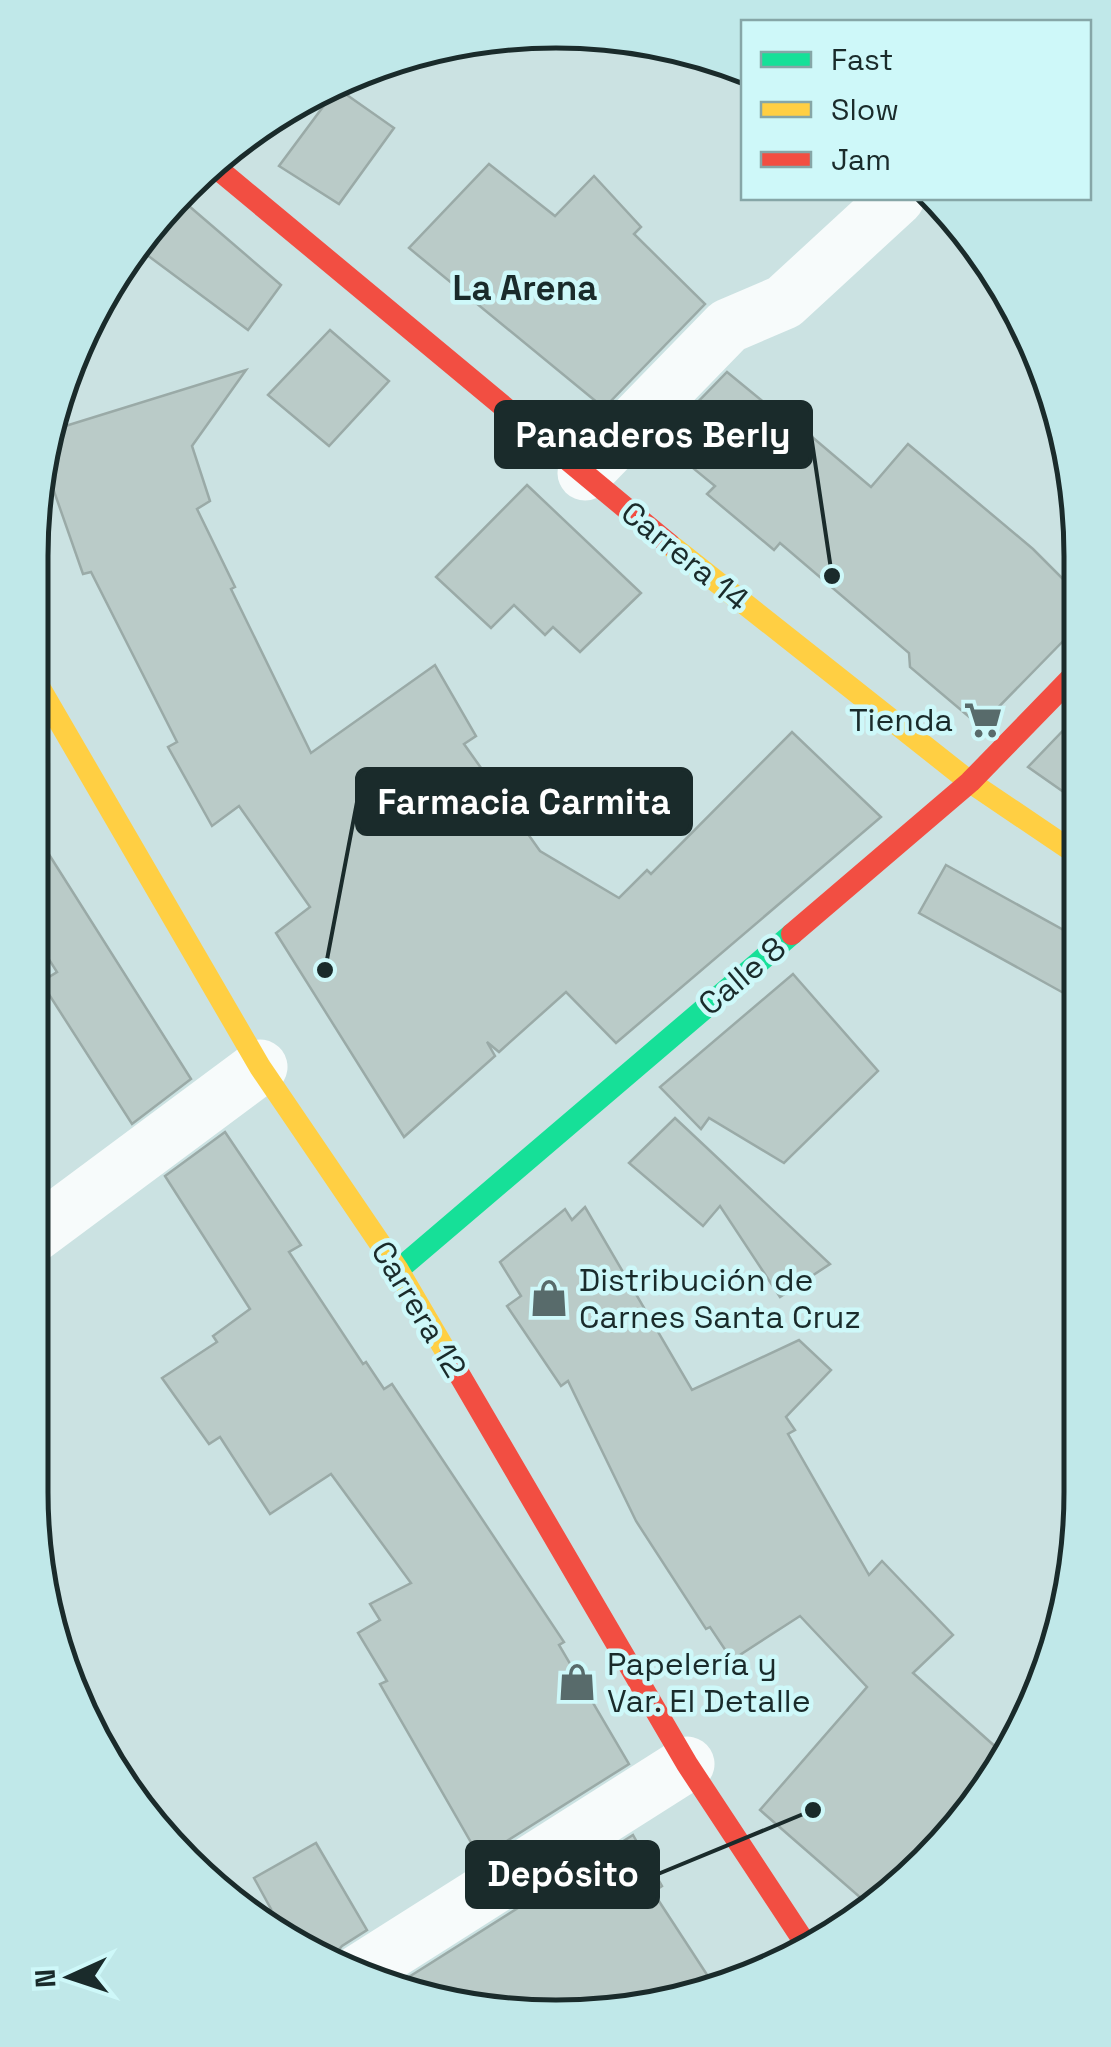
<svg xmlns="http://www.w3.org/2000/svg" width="1111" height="2047" font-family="'Space Grotesk',sans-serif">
  <rect width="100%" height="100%" fill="#cbe2e2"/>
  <g fill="#bacbc8" stroke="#9aaaa7" stroke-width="2.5">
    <polygon points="337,88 394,128 339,204 279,166"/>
    <polygon points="489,164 555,216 594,176 641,227 634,234 705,304 604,408 409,248"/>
    <polygon points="182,200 281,285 248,330 139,249"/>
    <polygon points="330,330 389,381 329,446 268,395"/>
    <polygon points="246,370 192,446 210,501 197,509 235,587 231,589 311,753 435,665 476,736 464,744 540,851 619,898 647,870 651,874 792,732 881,817 616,1043 566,992 499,1052 487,1042 495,1056 404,1137 276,933 310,907 239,806 212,826 168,747 177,742 91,572 83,574 42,457 46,432"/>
    <polygon points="727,372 782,417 785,414 871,487 908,444 1033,549 1077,593 1077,642 1065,644 1070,634 980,726 910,667 909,653 780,543 774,550 707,494 715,486 660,441"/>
    <polygon points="527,485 641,593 580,652 553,627 545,635 514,605 491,628 436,577"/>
    <polygon points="1077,716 1077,726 1078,802 1028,767"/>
    <polygon points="31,826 191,1079 132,1124 41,982 57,972 31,931"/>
    <polygon points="946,865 1078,938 1078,1001 919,913"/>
    <polygon points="793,974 878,1071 784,1163 709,1118 701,1129 660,1087"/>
    <polygon points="675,1118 707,1148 830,1264 780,1297 720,1206 703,1226 629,1163"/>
    <polygon points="225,1132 301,1245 289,1252 363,1364 366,1362 384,1389 392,1384 564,1642 559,1645 629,1764 480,1858 380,1684 387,1681 358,1633 380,1620 370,1604 411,1583 331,1474 270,1514 220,1437 209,1444 162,1378 217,1342 213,1336 250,1309 165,1176"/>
    <polygon points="585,1207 692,1390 799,1340 831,1370 786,1417 795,1430 788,1434 869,1575 882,1561 953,1635 913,1673 1008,1758 902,1886 870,1906 760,1810 867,1687 800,1616 732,1660 710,1627 706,1629 636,1521 568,1381 561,1386 507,1306 521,1296 500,1262 565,1209 572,1220"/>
    <polygon points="633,1835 662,1886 653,1892 715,1987 590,2016 420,1999 393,1987"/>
    <polygon points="316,1843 367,1930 342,1946 331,1959 264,1929 253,1919 271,1909 254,1878"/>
  </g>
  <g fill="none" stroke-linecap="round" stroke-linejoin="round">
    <g stroke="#f7fbfb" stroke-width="55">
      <polyline points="585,473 728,326 784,302 897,198"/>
      <polyline points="30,1238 260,1067"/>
      <polyline points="359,1972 687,1764"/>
    </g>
    <polyline stroke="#16e098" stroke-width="22" points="398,1270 792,934"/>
    <g stroke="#ffcf43" stroke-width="22">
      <polyline points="669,544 970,782 1078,855"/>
      <polyline points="31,673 260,1067 398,1270 449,1357"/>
    </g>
    <g stroke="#f24e42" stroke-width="22">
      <polyline points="213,165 669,544"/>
      <polyline points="792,934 970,782 1077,672"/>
      <polyline points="449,1357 687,1764 807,1946"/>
    </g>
  </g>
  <defs>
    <g id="supermarket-bare" transform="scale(3)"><path d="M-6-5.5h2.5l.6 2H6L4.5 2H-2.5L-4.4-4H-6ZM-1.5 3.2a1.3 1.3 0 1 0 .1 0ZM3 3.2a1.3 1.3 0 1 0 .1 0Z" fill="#586b6b" stroke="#cef8f9" stroke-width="2.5" paint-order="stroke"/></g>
    <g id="shop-bare" transform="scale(3)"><path d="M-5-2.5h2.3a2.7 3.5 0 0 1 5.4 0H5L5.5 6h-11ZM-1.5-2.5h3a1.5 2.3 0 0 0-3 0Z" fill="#586b6b" stroke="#cef8f9" stroke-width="2.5" paint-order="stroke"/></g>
  </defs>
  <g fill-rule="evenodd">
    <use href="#supermarket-bare" x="983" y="720"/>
    <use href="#shop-bare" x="549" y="1298"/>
    <use href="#shop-bare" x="577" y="1682"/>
  </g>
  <g text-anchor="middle" stroke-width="9" stroke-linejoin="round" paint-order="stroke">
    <g font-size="32" fill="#1a2b2b" stroke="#cef8f9">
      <text transform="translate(685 556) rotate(39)" y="11">Carrera 14</text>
      <text transform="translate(742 976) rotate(-40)" y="11">Calle 8</text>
      <text transform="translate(419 1309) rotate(59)" y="11">Carrera 12</text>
    </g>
    <g font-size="32" fill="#1a2b2b" stroke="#cef8f9" text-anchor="start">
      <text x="953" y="731" text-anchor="end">Tienda</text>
      <text x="579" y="1291">Distribución de<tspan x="579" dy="37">Carnes Santa Cruz</tspan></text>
      <text x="607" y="1675">Papelería y<tspan x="607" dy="37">Var. El Detalle</tspan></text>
    </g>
    <g font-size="35" font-weight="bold" fill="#1a2b2b" stroke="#cef8f9">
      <text x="525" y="300">La Arena</text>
    </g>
  </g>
  <path d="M0 0H1111V2047H0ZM556 48H556A508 508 0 0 1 1064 556V1492A508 508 0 0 1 556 2000H556A508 508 0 0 1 48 1492V556A508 508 0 0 1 556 48Z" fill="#c0e8e9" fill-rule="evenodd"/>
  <path fill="none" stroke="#1a2b2b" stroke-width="5" d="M556 48H556A508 508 0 0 1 1064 556V1492A508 508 0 0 1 556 2000H556A508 508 0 0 1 48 1492V556A508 508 0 0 1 556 48Z"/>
  <path fill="none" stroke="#1a2b2b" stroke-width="4" d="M832 576L811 435M325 970L357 802M813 1810L658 1874"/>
  <g fill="#1a2b2b" stroke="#cef8f9" stroke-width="4">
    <circle cx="832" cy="576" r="10"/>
    <circle cx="325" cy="970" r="10"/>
    <circle cx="813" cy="1810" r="10"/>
  </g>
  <g fill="#1a2b2b" stroke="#1a2b2b" stroke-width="4">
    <rect x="496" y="402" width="315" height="65" rx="10"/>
    <rect x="357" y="769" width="334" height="65" rx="10"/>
    <rect x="467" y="1842" width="191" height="65" rx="10"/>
  </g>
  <g font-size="35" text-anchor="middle" font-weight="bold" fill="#fff">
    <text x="653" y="447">Panaderos Berly</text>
    <text x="524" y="814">Farmacia Carmita</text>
    <text x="563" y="1886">Depósito</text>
  </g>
  <rect x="741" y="20" width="350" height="180" fill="#cef8f9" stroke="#86a6a7" stroke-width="2.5"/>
  <rect x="761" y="52" width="50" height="15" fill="#16e098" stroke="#86a6a7" stroke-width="2.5"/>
  <text x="831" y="70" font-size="30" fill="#1a2b2b">Fast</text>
  <rect x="761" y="102" width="50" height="15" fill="#ffcf43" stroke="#86a6a7" stroke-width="2.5"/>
  <text x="831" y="120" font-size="30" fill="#1a2b2b">Slow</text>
  <rect x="761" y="152" width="50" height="15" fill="#f24e42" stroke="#86a6a7" stroke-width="2.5"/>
  <text x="831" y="170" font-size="30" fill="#1a2b2b">Jam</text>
  <g transform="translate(70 1977) rotate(267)" stroke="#cef8f9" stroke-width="8" paint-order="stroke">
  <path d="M0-8L18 38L0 25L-18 38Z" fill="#1a2b2b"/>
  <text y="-15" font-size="28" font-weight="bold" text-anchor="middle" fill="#1a2b2b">N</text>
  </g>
</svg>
